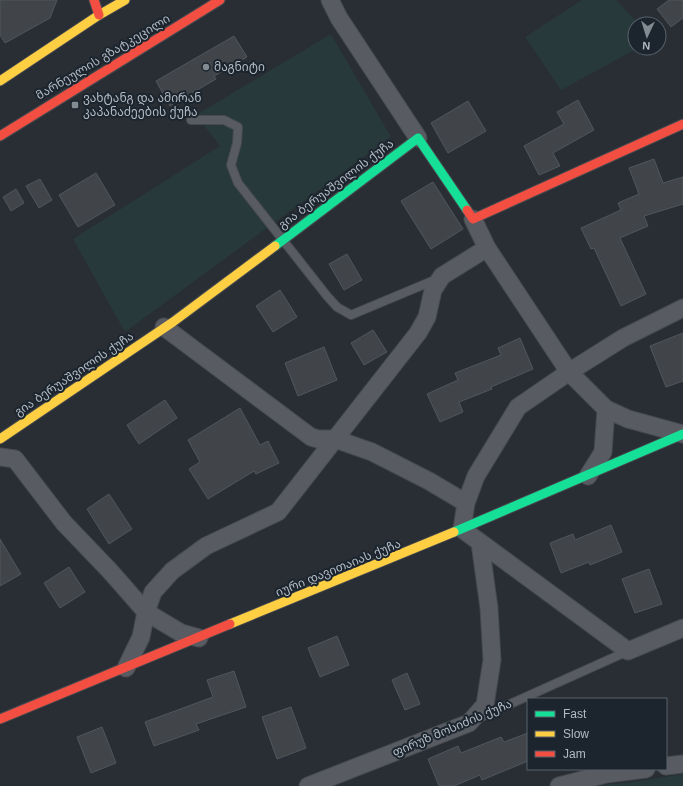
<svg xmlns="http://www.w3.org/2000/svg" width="683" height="786" font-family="Arial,'Noto Sans Georgian',sans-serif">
  <rect width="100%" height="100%" fill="#292e34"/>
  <g fill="#27393a">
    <polygon points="582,0 617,0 638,24 635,24 635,48 638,48 561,90 525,37"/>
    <polygon points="331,34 391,137 125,332 73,239 220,146 196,115"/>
    <polygon points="683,774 683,786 590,786 633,782"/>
  </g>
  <g fill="#41454a" stroke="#50565b">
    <polygon points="0,0 57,0 50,18 5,43 0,35"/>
    <polygon points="669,0 683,0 683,18 671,27 657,9"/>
    <polygon points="234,36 247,57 214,76 216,79 170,106 156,81"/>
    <polygon points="578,100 594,130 553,153 560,166 539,175 524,146 564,124 557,112"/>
    <polygon points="468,101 486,131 448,153 431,123"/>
    <polygon points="654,159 663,183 683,177 683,204 644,216 648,226 620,238 646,294 621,306 594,248 591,249 581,228 621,210 618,203 639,194 629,168"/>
    <polygon points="96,173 115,205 78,227 59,195"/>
    <polygon points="40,179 52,200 39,208 26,186"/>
    <polygon points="433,182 463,229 431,249 401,201"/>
    <polygon points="16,189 24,203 11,211 3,197"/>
    <polygon points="347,254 362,280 344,290 329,264"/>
    <polygon points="280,290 297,317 273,332 256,306"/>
    <polygon points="373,330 387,352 364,365 351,343"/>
    <polygon points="683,333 683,381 666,387 650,346"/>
    <polygon points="520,338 533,369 491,387 492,389 459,402 463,412 440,422 427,394 458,380 455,373 501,355 498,348"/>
    <polygon points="324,347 337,380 298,396 285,363"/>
    <polygon points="165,400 177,418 139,444 127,425"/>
    <polygon points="240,408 260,445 268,441 279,463 256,474 254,471 208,499 189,469 200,462 188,440"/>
    <polygon points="109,494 132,529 109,544 87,509"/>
    <polygon points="611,525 622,552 590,565 589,562 561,573 550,543 573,534 575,540"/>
    <polygon points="0,539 21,574 0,586"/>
    <polygon points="69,567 85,592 60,608 44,583"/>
    <polygon points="649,569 662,604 635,613 622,579"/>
    <polygon points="337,636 349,665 320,677 308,648"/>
    <polygon points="234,671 246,707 196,724 199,730 154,746 145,722 213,697 207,680"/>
    <polygon points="407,673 420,704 405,710 392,680"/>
    <polygon points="291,707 306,748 277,759 262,717"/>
    <polygon points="102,727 116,763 91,773 77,737"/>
    <polygon points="528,733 528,761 482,780 480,775 454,786 439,786 428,759 458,746 461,753 501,737 504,742"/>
  </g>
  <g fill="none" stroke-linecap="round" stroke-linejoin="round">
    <g stroke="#464a4f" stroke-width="10">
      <g id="lane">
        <polyline points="191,120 224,120 238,127 237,143 231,165 238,183 327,296 337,307 351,315 437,279"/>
        <polyline points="479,718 628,651"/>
      </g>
    </g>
    <g stroke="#464a4f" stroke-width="19">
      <g id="street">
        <polyline points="330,0 339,18 418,138"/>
        <polyline points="473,219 487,248 569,372 606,409 603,452 588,476"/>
        <polyline points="683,308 623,338 569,372 518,407 476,476 466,503 462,529 628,651 683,628"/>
        <polyline points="164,327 311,437 318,439 335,439 372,452 429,481 466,503"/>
        <polyline points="606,409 628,419 683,434"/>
        <polyline points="0,457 15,459 64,523 110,571 146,612 181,633 199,638"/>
        <polyline points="126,668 141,637 146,612 153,592 172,571 206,546 278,512 418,333 427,317 433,290 442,276 487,248"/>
        <polyline points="666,766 683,764"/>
        <polyline points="308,786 469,723 485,705 492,660 489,608 480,543"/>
        <polyline points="559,786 606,774 646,769"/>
      </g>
    </g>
    <g stroke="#464a4f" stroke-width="11">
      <g id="fast">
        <polyline points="275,246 418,138 467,210"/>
        <polyline points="454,532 683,434"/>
      </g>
    </g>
    <g stroke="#464a4f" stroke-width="11">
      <g id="slow">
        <polyline points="0,81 99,15 125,0"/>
        <polyline points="0,439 173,322 275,246"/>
        <polyline points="230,624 454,532"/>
      </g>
    </g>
    <g stroke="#464a4f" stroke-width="11">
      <g id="jam">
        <polyline points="94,0 99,15"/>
        <polyline points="0,136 220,0"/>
        <polyline points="467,210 473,219 683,124"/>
        <polyline points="0,719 230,624"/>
      </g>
    </g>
    <use href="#lane" stroke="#585c62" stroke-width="8"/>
    <use href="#street" stroke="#585c62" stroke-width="17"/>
    <use href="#fast" stroke="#16e098" stroke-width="9"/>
    <use href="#slow" stroke="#ffcf43" stroke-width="9"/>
    <use href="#jam" stroke="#f24e42" stroke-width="9"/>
  </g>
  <g fill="#828a92" stroke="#1c252e" stroke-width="1.5">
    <circle cx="206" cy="67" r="4"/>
    <rect x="71" y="101" width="8" height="8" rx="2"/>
  </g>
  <g text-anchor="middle" stroke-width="4" stroke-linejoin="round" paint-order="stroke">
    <g font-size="12" fill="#b2bbc5" stroke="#1c252e">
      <text transform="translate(103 57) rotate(-31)" y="4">მარნეულის გზატკეცილი</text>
      <text transform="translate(336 184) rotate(-37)" y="4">გია ბერუაშვილის ქუჩა</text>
      <text transform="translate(74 374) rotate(-34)" y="4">გია ბერუაშვილის ქუჩა</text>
      <text transform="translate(338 568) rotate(-22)" y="4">იური დავითაიას ქუჩა</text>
      <text transform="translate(452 728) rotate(-23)" y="4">ფირუზ მოსიძის ქუჩა</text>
    </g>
    <g font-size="12" fill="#b2bbc5" stroke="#1c252e" text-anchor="start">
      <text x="214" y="71">მაგნიტი</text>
      <text x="83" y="102">ვახტანგ და ამირან<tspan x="83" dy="14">კაპანაძეების ქუჩა</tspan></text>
    </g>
  </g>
  <rect x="527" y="698" width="140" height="72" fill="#1c252e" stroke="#58616a"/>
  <rect x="535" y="711" width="20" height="6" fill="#16e098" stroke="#58616a"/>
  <text x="563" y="718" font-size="12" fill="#b2bbc5">Fast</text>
  <rect x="535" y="731" width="20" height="6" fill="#ffcf43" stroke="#58616a"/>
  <text x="563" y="738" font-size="12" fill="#b2bbc5">Slow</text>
  <rect x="535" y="751" width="20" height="6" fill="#f24e42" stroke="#58616a"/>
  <text x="563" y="758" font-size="12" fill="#b2bbc5">Jam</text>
  <g transform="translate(647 36) rotate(184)"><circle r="19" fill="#1c252e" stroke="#58616a"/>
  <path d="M0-3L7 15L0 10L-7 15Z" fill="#828a92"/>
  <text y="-6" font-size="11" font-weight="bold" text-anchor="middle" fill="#b2bbc5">N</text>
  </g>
</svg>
